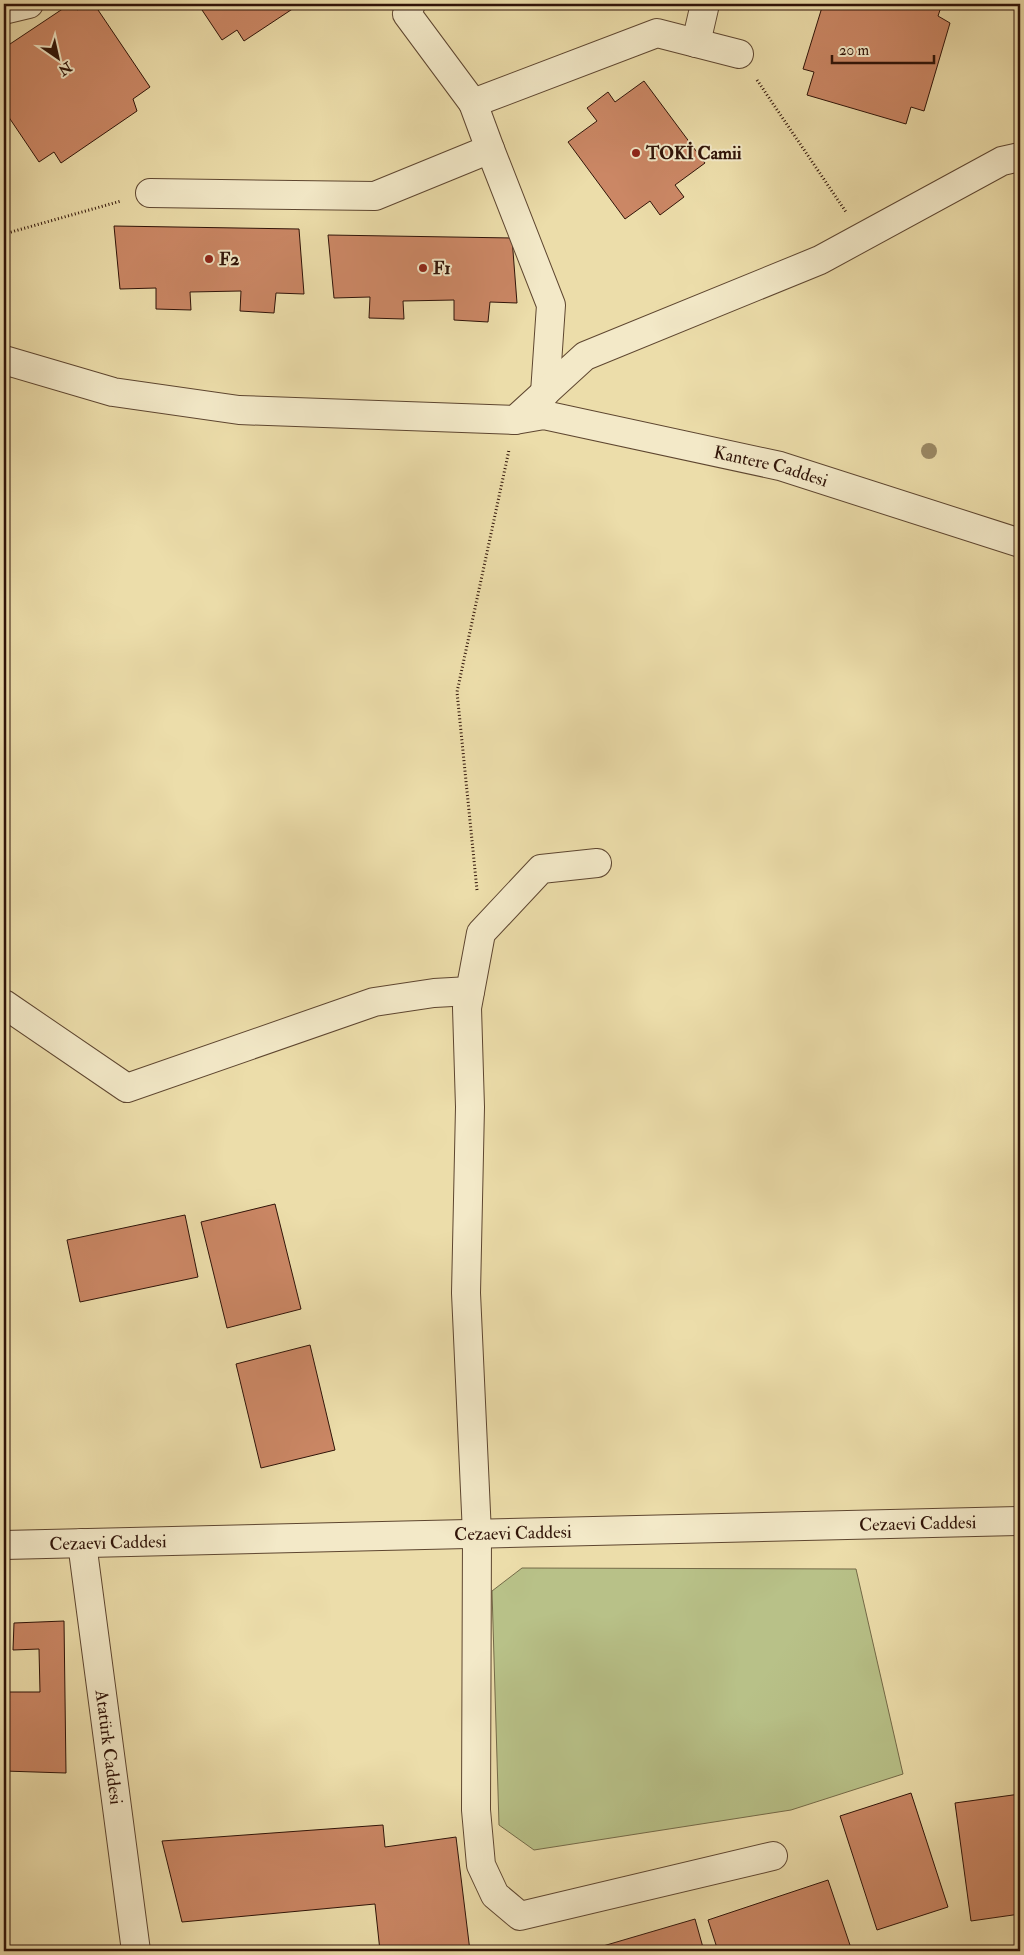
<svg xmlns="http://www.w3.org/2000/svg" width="1024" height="1955" font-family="'IM FELL Double Pica',serif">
  <rect width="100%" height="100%" fill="#ecddaa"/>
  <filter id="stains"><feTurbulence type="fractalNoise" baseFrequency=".004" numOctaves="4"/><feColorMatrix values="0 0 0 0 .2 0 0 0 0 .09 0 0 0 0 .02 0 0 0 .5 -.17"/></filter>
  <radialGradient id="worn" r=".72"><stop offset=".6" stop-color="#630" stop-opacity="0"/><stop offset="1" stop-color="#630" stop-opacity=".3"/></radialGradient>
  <polygon fill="#b8c188" stroke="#746a48" points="522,1568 856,1569 903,1774 791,1810 534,1850 499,1825 492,1591"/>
  <g fill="#cb8765" stroke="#2f1308">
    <polygon points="70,4 72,4 77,10 86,4 94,4 150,87 133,99 137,111 61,163 54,152 39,162 4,110 4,48"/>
    <polygon points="198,4 300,4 244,41 237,30 222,40"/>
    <polygon points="823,4 942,4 938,16 950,23 924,111 911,107 906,124 807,95 814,72 803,69"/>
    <polygon points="644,81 705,163 675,185 684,197 660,215 650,201 625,219 568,142 597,121 587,108 608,92 615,102"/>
    <polygon points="114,226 299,229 304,294 276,293 274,313 240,311 241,291 190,292 191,310 156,309 156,288 120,289"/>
    <polygon points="328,235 512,238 517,303 490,302 488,322 454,320 454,300 403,301 404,319 369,318 370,297 334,298"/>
    <polygon points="275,1204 301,1309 227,1328 201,1222"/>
    <polygon points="185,1215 198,1277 80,1302 67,1240"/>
    <polygon points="310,1345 335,1450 261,1468 236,1364"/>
    <polygon points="64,1621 66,1773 4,1771 4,1692 40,1692 39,1649 13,1650 14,1623"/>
    <polygon points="911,1793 948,1907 877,1930 840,1816"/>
    <polygon points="1020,1794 1020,1914 971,1921 955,1803"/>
    <polygon points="383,1825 385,1847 456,1837 470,1951 380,1951 375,1904 182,1922 162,1841"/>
    <polygon points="828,1880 852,1951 718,1951 708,1920"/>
    <polygon points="695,1919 704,1951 586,1951"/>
  </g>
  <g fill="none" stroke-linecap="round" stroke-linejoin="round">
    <g stroke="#5e4630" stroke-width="30">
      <g id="minor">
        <polyline points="411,4 407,14 473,103"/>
        <polyline points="4,10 29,4"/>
        <polyline points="696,43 705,4"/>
        <polyline points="490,149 551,305 545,393"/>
        <polyline points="150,193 375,196 490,149 473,103 657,33 739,54"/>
        <path id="s1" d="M 4,360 L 113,392 L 239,410 L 515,420 L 544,415 L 780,466 L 1020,543"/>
        <polyline points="515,420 585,356 820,260 1002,161 1020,157"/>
        <polyline points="597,863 541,869 481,933 467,1008 470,1107 466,1293 477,1534 476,1810 481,1865 495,1895 520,1916 773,1856"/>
        <polyline points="4,1004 127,1088 374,1002 434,993 470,991"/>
        <path id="s2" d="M 82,1543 L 136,1951"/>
      </g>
    </g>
    <g stroke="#5e4630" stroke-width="30">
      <g id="tertiary">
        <path id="s3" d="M 4,1545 L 1020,1521"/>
      </g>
    </g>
    <g stroke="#2f1308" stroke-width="3" stroke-dasharray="1 2.5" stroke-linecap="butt">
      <polyline points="757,80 846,212"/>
      <polyline points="4,234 121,201"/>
      <polyline points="477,890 457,692 509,450"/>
    </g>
    <use href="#minor" stroke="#f3e9c8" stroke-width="28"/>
    <use href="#tertiary" stroke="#f3e9c8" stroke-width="28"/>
  </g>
  <circle fill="#9b8a66" cx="929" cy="451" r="8"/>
  <g fill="#8f2418" stroke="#f3e9c8" stroke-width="2">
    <circle cx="636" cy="153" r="5"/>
    <circle cx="209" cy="259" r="5"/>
    <circle cx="423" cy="268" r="5"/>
  </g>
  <g text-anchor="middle" stroke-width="4" stroke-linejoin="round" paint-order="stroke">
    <g font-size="18" font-weight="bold" fill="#2f1308" stroke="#f3e9c8" text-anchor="start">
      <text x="646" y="159">TOKİ Camii</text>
      <text x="219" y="265">F2</text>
      <text x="433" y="274">F1</text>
    </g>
    <g font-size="18" fill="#2f1308" stroke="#f3e9c8">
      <text dy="6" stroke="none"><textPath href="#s1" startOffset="779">Kantere Caddesi</textPath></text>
      <text dy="6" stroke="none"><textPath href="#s3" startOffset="914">Cezaevi Caddesi</textPath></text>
      <text dy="6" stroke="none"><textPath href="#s3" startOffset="509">Cezaevi Caddesi</textPath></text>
      <text dy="6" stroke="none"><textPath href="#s3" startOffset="104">Cezaevi Caddesi</textPath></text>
      <text dy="6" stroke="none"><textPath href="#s2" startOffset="206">Atatürk Caddesi</textPath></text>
    </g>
  </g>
  <rect width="1024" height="1955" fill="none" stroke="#ecddaa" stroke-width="20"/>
  <rect x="5" y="5" width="1014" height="1945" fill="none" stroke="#2f1308" stroke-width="2.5"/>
  <rect x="10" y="10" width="1004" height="1935" fill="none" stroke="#2f1308"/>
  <g transform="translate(58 58) rotate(146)" stroke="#f3e9c8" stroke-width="4" paint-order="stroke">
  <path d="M0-4L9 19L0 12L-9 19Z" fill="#2f1308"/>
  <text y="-8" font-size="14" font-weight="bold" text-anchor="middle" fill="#2f1308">N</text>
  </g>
  <path d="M832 55v8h102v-8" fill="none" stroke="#2f1308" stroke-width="2.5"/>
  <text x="839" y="55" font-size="15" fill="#2f1308" stroke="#f3e9c8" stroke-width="4" paint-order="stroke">20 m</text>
  <rect width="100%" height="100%" filter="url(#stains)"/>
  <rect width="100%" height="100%" fill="url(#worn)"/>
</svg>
